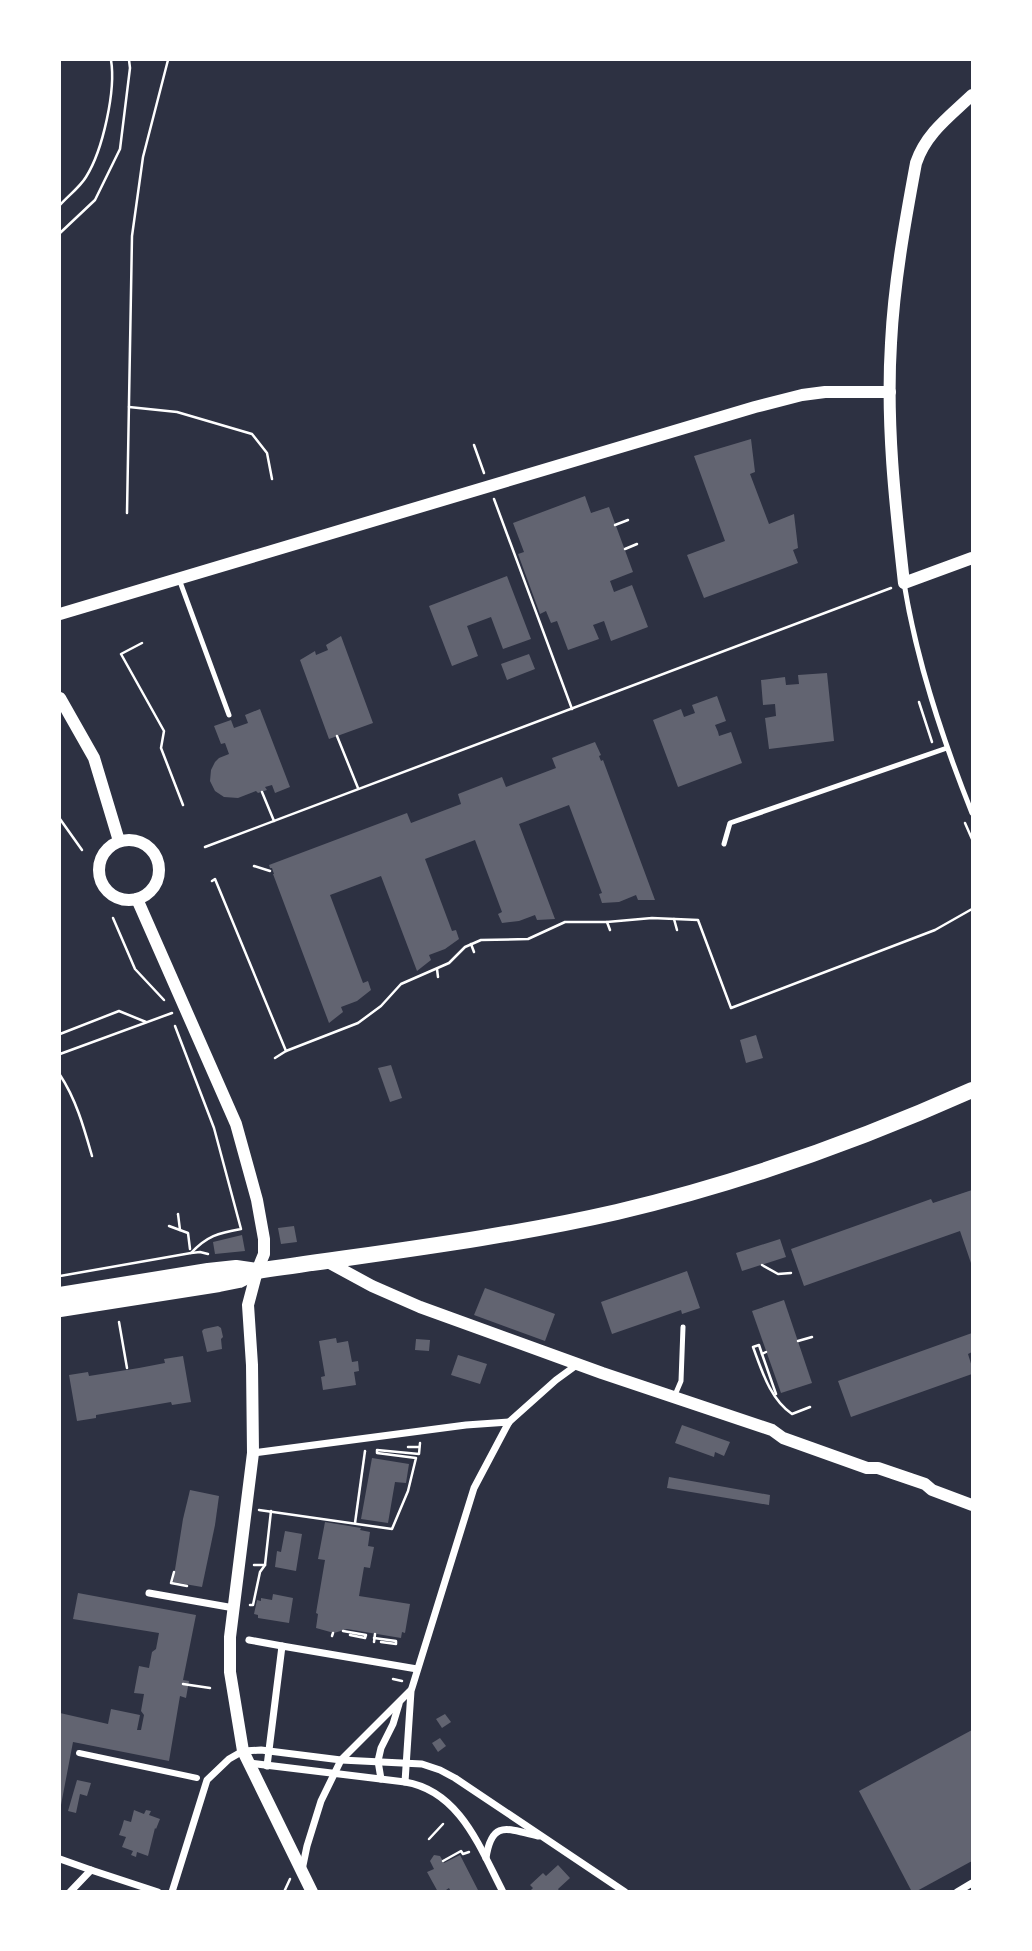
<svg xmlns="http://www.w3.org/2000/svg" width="1032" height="1951" font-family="'IBM Plex Sans',sans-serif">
  <rect width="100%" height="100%" fill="#2d3142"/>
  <g fill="#626471">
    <polygon points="751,439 755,472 750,474 769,524 794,514 798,548 793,550 798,563 704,598 687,555 725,541 694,456"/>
    <polygon points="585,496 591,513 609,507 633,572 610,581 614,592 632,585 648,627 611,641 604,621 593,625 599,639 568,650 557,621 551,623 546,611 540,614 518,554 524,552 513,523"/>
    <polygon points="507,576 531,639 503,649 491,617 467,626 478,656 452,666 429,606"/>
    <polygon points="341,636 373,723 329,739 300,660 315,651 316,655 328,650 326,645"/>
    <polygon points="529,654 535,669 507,680 501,664"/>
    <polygon points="827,673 834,741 769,749 765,718 776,716 775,704 763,705 761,680 785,677 786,685 799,684 798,675"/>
    <polygon points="717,696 726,721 715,725 718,732 719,736 731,732 742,763 678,787 653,720 681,709 684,717 695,713 692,705"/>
    <polygon points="260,709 290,787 275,793 272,785 265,787 267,790 258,793 256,791 238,798 224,797 215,791 210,781 211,770 215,762 219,758 229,754 225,743 221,744 214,726 231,720 234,728 248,723 245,715"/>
    <polygon points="595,742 601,755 599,756 601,761 603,760 655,900 638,900 636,895 619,902 602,903 599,894 602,893 569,805 519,824 555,919 537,920 535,915 519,921 502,923 498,914 502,912 475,840 425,859 452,931 456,930 459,939 445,949 429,955 431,960 417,971 381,876 330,895 363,983 368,981 371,990 357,1001 341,1007 343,1012 329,1023 273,874 274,874 272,868 270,868 269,865 407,813 411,823 461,804 458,794 502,777 506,787 556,768 552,758"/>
    <polygon points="756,1035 763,1058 746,1063 740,1040"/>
    <polygon points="391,1065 402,1098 390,1102 378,1068"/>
    <polygon points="972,1190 972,1266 960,1231 804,1286 791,1249 931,1199 933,1203"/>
    <polygon points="294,1226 297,1242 281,1244 278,1228"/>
    <polygon points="242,1235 245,1251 215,1254 213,1242"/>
    <polygon points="780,1239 786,1257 742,1271 736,1253"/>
    <polygon points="687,1271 700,1308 682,1314 681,1310 612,1334 601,1302"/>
    <polygon points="485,1288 555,1314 545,1341 474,1315"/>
    <polygon points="784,1300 812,1383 781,1393 752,1311"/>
    <polygon points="218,1326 221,1328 223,1337 221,1339 222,1349 207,1352 202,1331 204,1329"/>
    <polygon points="972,1333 972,1352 968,1354 972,1367 972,1374 851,1417 838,1381"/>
    <polygon points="336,1338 337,1343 348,1341 352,1362 358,1361 359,1371 354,1372 356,1385 323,1390 321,1377 325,1376 319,1341"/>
    <polygon points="416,1339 430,1340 429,1351 415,1350"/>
    <polygon points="458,1355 487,1364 480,1384 451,1375"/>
    <polygon points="183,1356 191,1402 172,1405 171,1402 96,1415 96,1418 77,1421 69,1375 88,1372 89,1376 139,1368 165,1363 164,1359"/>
    <polygon points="682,1425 730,1442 724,1456 715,1452 714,1457 675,1443"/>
    <polygon points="372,1458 409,1464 406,1483 395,1482 388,1523 361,1519"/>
    <polygon points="669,1477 770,1495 769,1505 667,1488"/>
    <polygon points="190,1490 219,1496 215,1525 202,1587 173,1582 183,1519"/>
    <polygon points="325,1522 361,1528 360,1530 370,1532 368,1546 374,1547 370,1568 364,1567 359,1596 410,1604 405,1633 402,1632 401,1638 347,1629 334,1633 316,1628 318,1614 316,1613 325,1560 318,1559"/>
    <polygon points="285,1531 302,1534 296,1571 275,1567 277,1551 281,1552"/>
    <polygon points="78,1593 196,1615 183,1680 189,1681 186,1698 180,1696 169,1761 73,1742 61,1805 60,1713 108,1724 111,1709 140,1715 137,1730 141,1730 144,1715 141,1711 144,1694 134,1693 139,1666 149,1668 152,1652 156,1649 159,1633 73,1619"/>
    <polygon points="273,1594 293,1598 289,1623 258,1618 258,1615 254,1614 257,1600 261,1601 261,1598 272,1600"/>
    <polygon points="445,1714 451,1722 442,1728 436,1719"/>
    <polygon points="972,1730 972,1861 915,1892 912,1892 859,1791"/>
    <polygon points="440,1738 446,1746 438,1752 432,1743"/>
    <polygon points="77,1780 91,1783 87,1796 80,1794 76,1813 68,1811"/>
    <polygon points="134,1810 144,1814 146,1810 151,1811 149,1815 160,1819 156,1829 155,1828 148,1856 137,1852 136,1857 131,1855 133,1851 122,1847 126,1837 119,1835 122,1827 124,1820 131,1822"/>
    <polygon points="434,1855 440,1856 444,1863 460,1855 479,1892 451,1892 449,1888 443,1892 438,1892 427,1872 434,1869 430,1861"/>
    <polygon points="558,1865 570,1878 558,1889 560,1892 529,1892 533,1888 530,1885 543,1873 546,1876"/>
  </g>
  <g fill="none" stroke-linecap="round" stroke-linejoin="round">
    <g stroke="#fff" stroke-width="2.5">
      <path d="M 60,205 C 68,196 80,187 86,177 C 103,150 116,90 111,60"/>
      <polyline points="60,233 95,200 120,149 130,68 129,60"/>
      <polyline points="129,407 177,412 252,434 267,453 272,479"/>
      <polyline points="474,445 484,473"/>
      <polyline points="494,499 572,709"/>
      <polyline points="127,513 132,236 143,157 168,60"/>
      <polyline points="615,525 628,520"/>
      <polyline points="625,549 637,544"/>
      <polyline points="142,643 121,654 164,731 161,748 183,805"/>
      <polyline points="919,702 932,742"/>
      <polyline points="337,736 358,788"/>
      <polyline points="262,792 274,821"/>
      <polyline points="60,819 82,850"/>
      <polyline points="965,823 972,839"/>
      <polyline points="205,847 891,588"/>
      <polyline points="254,866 270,871"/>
      <polyline points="212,881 215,879 286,1051"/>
      <polyline points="113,918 135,969 164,1000"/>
      <polyline points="674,919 677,930"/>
      <polyline points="607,922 610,930"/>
      <polyline points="471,944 474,952"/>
      <polyline points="437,969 438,977"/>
      <path d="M 175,1026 L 214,1128 L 241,1229 C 218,1233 207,1236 191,1253"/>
      <polyline points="60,1034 119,1011 146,1022"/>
      <polyline points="60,1054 172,1013"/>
      <polyline points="275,1058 286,1051 358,1023 381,1006 401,984 449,963 465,947 481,940 528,939 565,922 607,922 652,918 698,920 731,1008 935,930 972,909"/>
      <path d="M 60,1075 C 76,1099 84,1128 92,1156"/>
      <polyline points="178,1214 180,1230"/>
      <polyline points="169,1226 188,1233 190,1249"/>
      <polyline points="762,1265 778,1274 791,1273"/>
      <polyline points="60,1276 191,1253 200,1252 208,1254"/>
      <polyline points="119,1322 127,1368"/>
      <polyline points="798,1341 812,1337"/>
      <path d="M 766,1352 L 762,1354 L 759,1345 L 753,1347 C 762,1371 770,1399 792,1414 L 810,1407"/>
      <polyline points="762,1354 776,1394"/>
      <polyline points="408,1447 419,1447"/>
      <polyline points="259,1510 392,1529 408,1491 416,1458 377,1453 377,1450 419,1454 420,1443"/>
      <polyline points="355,1523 365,1451"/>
      <polyline points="254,1565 265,1565 271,1511"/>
      <polyline points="174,1572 171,1583 187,1586"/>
      <polyline points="250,1605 253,1605 260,1572 265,1565"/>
      <polyline points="343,1631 366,1635 365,1638 350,1635"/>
      <polyline points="332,1636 333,1633"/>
      <polyline points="374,1638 396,1641 396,1644 381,1642"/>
      <polyline points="374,1642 375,1634"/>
      <polyline points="393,1679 402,1681"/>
      <polyline points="183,1684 210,1688"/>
      <polyline points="429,1839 443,1824"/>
      <polyline points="443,1861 461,1851 463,1854 469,1852"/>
      <polyline points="284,1892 290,1879"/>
    </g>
    <g stroke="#fff" stroke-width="5">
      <polyline points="179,579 229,715"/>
      <path d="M 904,583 C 917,663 942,738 972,813"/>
      <polyline points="724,844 730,823 947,748"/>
      <polyline points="675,1395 681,1381 683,1327"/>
    </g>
    <polyline stroke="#fff" stroke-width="6" points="79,1753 197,1778"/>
    <g stroke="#fff" stroke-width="7">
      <polyline points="253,1453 466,1425 509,1422"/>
      <polyline points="149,1593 234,1608"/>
      <polyline points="249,1640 282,1646"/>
      <path d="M 249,1763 L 405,1782 C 460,1791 480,1848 503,1892"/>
      <polyline points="267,1766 282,1646 417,1669"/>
      <polyline points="381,1779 378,1761 381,1748 393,1724 399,1704"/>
      <polyline points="405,1782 411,1691 474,1488 509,1422 556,1380 578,1364"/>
      <path d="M 486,1858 C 492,1818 509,1830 538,1836"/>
      <polyline points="60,1859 91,1870"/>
      <polyline points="302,1870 307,1846 321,1801 341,1760 410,1691"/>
      <polyline points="70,1892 91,1870 158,1892"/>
      <polyline points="172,1892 207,1780 229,1759 243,1751 261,1750 341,1760 422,1764 440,1770 455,1778 625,1892"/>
      <polyline points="957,1892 972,1883"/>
    </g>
    <g stroke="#fff" stroke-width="12">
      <path d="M 972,95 C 950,116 926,133 916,163 C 905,222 894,283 891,343 C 886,423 895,503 904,583 L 972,558"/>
      <polyline points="60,614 755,407 802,395 825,392 890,392"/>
      <polyline points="60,698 94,758 119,841"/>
      <circle cx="129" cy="870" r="30"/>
      <polyline points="137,899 236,1124 257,1200 264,1239 264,1254 257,1271 248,1305 252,1365 253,1453 230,1637 230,1672 243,1751 312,1892"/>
      <polyline points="326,1261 372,1286 420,1307 602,1373 772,1430 783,1438 867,1468 878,1468 925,1484 932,1490 972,1505"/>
    </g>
    <g stroke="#fff" stroke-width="16">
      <path d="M 60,1295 L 208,1271 L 236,1268 L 257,1271 C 377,1253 499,1239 617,1212 C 740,1183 858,1141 972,1090"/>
      <polyline points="60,1309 219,1284 239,1280 257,1271"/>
    </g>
  </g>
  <rect width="1032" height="1951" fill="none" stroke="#ffffff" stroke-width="122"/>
</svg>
